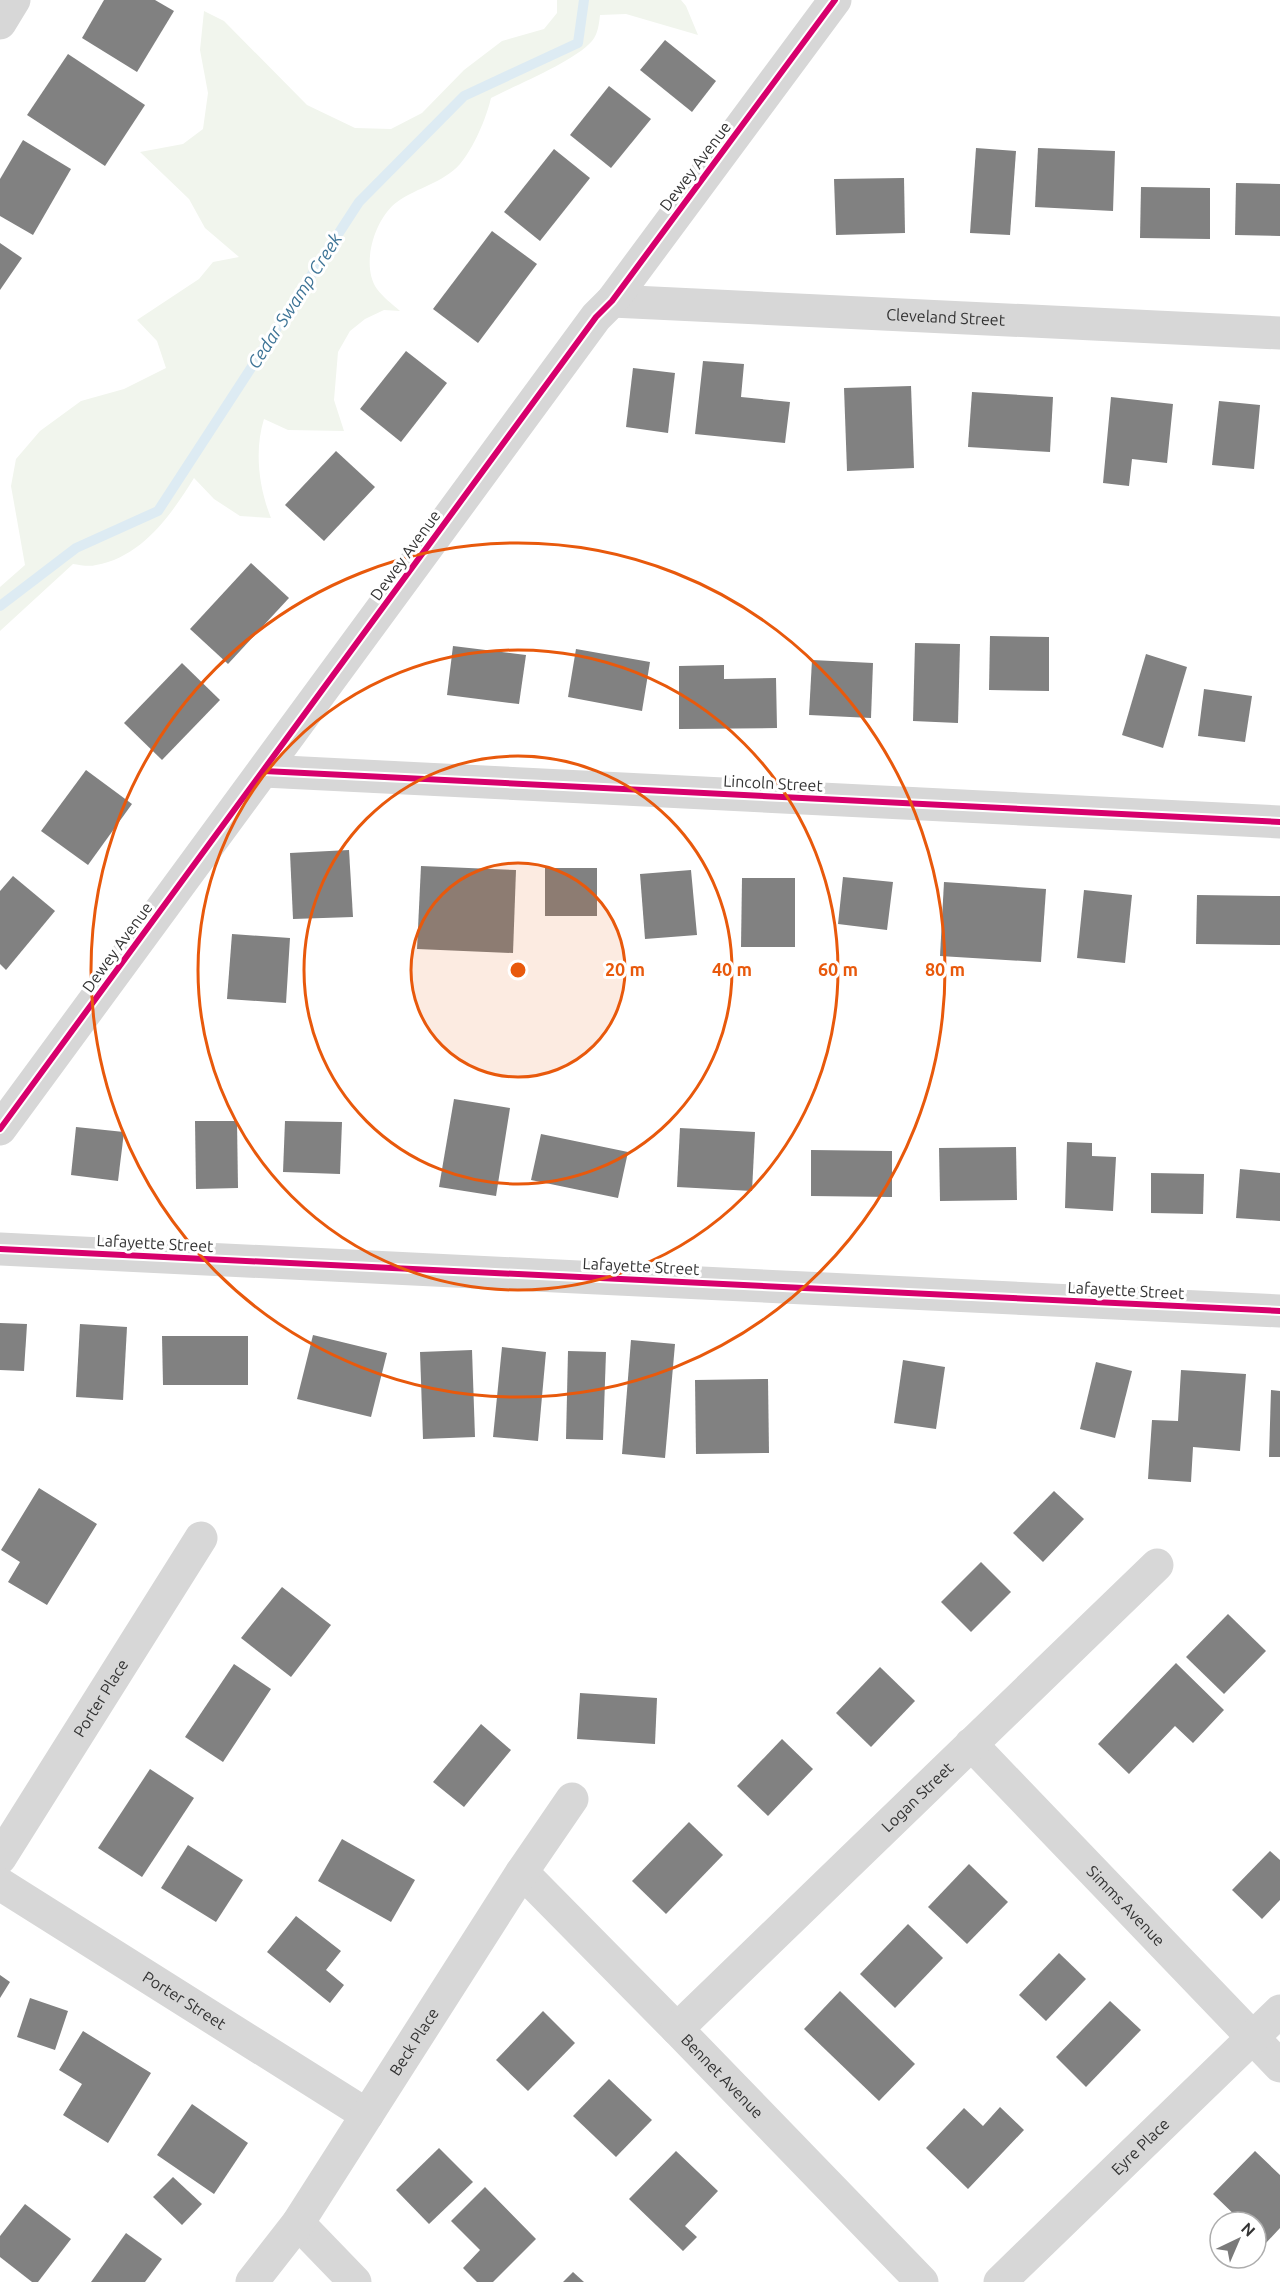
<svg xmlns="http://www.w3.org/2000/svg" width="1280" height="2282" font-family="Ubuntu,sans-serif">
  <rect width="100%" height="100%" fill="#fff"/>
  <path fill="#f1f5ed" d="M 557,0 L 681,0 L 686,6 L 698,35 L 626,14 L 600,15 C 599,24 598,34 592,41 C 575,61 516,85 491,98 C 486,119 474,147 460,164 C 443,183 418,187 397,202 C 375,218 360,265 377,289 C 383,297 392,304 400,311 L 384,310 L 365,319 L 350,331 L 338,352 L 334,400 L 344,431 L 288,430 L 264,419 C 254,451 259,488 271,518 L 240,516 L 214,499 L 194,478 C 171,515 142,557 96,565 C 89,567 80,565 73,564 L 0,631 L 0,587 L 25,565 L 11,486 L 16,459 L 40,431 L 81,401 L 124,389 L 166,368 L 157,341 L 137,320 L 199,279 L 213,262 L 239,257 L 205,228 L 189,199 L 140,152 L 183,144 L 203,129 L 208,93 L 200,50 L 204,11 L 224,21 L 307,105 L 355,128 L 391,129 L 422,113 L 464,70 L 502,41 L 544,29 L 557,13 Z"/>
  <g fill="none" stroke-linecap="round" stroke-linejoin="round">
    <polyline stroke="#ddebf3" stroke-width="10" points="0,606 76,548 158,511 359,202 464,96 578,43 584,0"/>
  </g>
  <g fill="#818181">
    <polygon points="104,0 155,0 174,11 137,72 82,38"/>
    <polygon points="665,40 716,81 692,112 640,70"/>
    <polygon points="68,54 145,105 105,166 27,115"/>
    <polygon points="609,86 651,119 611,168 570,135"/>
    <polygon points="23,140 71,169 33,235 0,216 0,179"/>
    <polygon points="976,148 1016,151 1010,235 970,233"/>
    <polygon points="1038,148 1115,151 1113,211 1035,207"/>
    <polygon points="554,149 590,178 540,241 504,212"/>
    <polygon points="904,178 905,233 836,235 834,179"/>
    <polygon points="1236,183 1280,184 1280,236 1235,235"/>
    <polygon points="1141,187 1210,188 1210,239 1140,238"/>
    <polygon points="492,231 537,264 478,343 433,309"/>
    <polygon points="0,243 22,258 0,290"/>
    <polygon points="406,351 447,383 401,442 360,409"/>
    <polygon points="703,361 744,364 741,397 790,402 785,443 695,434"/>
    <polygon points="633,368 675,373 668,433 626,427"/>
    <polygon points="911,386 914,468 847,471 844,388"/>
    <polygon points="972,392 1053,397 1050,452 968,447"/>
    <polygon points="1111,397 1173,404 1167,463 1132,459 1129,486 1103,483"/>
    <polygon points="1219,401 1260,405 1254,469 1212,465"/>
    <polygon points="336,451 375,487 324,541 285,505"/>
    <polygon points="251,563 289,598 228,664 190,629"/>
    <polygon points="990,636 1049,637 1049,691 989,690"/>
    <polygon points="915,643 960,644 958,723 913,721"/>
    <polygon points="453,646 526,655 519,704 447,695"/>
    <polygon points="576,649 650,662 642,711 568,697"/>
    <polygon points="1146,654 1187,667 1163,748 1122,735"/>
    <polygon points="812,660 873,663 871,718 809,715"/>
    <polygon points="182,663 220,700 162,760 124,723"/>
    <polygon points="724,665 724,679 776,678 777,728 679,729 679,666"/>
    <polygon points="1204,689 1252,696 1245,742 1198,736"/>
    <polygon points="86,770 132,804 88,865 41,831"/>
    <polygon points="349,850 353,917 293,919 290,853"/>
    <polygon points="421,866 516,870 513,953 417,949"/>
    <rect x="545" y="868" width="52" height="48"/>
    <polygon points="691,870 697,935 645,939 640,874"/>
    <polygon points="13,876 55,911 6,970 0,964 0,891"/>
    <polygon points="843,877 893,882 887,930 838,924"/>
    <polygon points="742,878 795,878 795,947 741,947"/>
    <polygon points="944,882 1046,889 1041,962 940,956"/>
    <polygon points="1084,890 1132,895 1125,963 1077,958"/>
    <polygon points="1197,895 1280,896 1280,945 1196,944"/>
    <polygon points="232,934 290,938 286,1003 227,999"/>
    <polygon points="454,1099 510,1108 496,1196 439,1187"/>
    <polygon points="195,1121 237,1121 238,1188 196,1189"/>
    <polygon points="285,1121 342,1122 340,1174 283,1172"/>
    <polygon points="76,1127 124,1132 118,1181 71,1175"/>
    <polygon points="680,1128 755,1132 752,1191 677,1187"/>
    <polygon points="541,1134 628,1152 618,1198 531,1180"/>
    <polygon points="1067,1142 1092,1143 1092,1156 1116,1157 1113,1211 1065,1208"/>
    <polygon points="1016,1147 1017,1200 940,1201 939,1148"/>
    <polygon points="811,1150 892,1151 892,1197 811,1196"/>
    <polygon points="1240,1169 1280,1173 1280,1221 1236,1218"/>
    <polygon points="1151,1173 1204,1174 1203,1214 1151,1213"/>
    <polygon points="0,1323 27,1324 24,1371 0,1370"/>
    <polygon points="80,1324 127,1327 123,1400 76,1397"/>
    <polygon points="313,1335 387,1353 371,1417 297,1399"/>
    <polygon points="162,1336 248,1336 248,1385 163,1385"/>
    <polygon points="631,1340 675,1344 665,1458 622,1454"/>
    <polygon points="502,1347 546,1352 538,1441 493,1437"/>
    <polygon points="472,1350 475,1437 423,1439 420,1352"/>
    <polygon points="568,1351 606,1352 603,1440 566,1439"/>
    <polygon points="903,1360 945,1367 936,1429 894,1423"/>
    <polygon points="1096,1362 1132,1371 1115,1438 1080,1429"/>
    <polygon points="1181,1370 1246,1374 1240,1451 1193,1447 1191,1482 1148,1479 1152,1420 1178,1421"/>
    <polygon points="768,1379 769,1453 696,1454 695,1380"/>
    <polygon points="1271,1390 1280,1391 1280,1457 1269,1457"/>
    <polygon points="39,1488 97,1524 47,1605 8,1582 20,1562 1,1550"/>
    <polygon points="1054,1491 1084,1519 1043,1562 1013,1533"/>
    <polygon points="981,1562 1011,1592 971,1632 941,1602"/>
    <polygon points="282,1587 331,1625 291,1677 241,1638"/>
    <polygon points="1228,1614 1266,1651 1224,1694 1186,1657"/>
    <polygon points="1176,1663 1224,1710 1193,1743 1175,1726 1129,1774 1098,1744"/>
    <polygon points="234,1664 271,1689 223,1762 185,1737"/>
    <polygon points="880,1667 915,1701 871,1747 836,1713"/>
    <polygon points="580,1693 657,1698 655,1744 577,1739"/>
    <polygon points="481,1724 511,1750 464,1807 433,1782"/>
    <polygon points="782,1739 813,1769 768,1816 737,1786"/>
    <polygon points="150,1769 194,1798 142,1877 98,1848"/>
    <polygon points="689,1822 723,1855 666,1914 632,1881"/>
    <polygon points="342,1839 415,1880 391,1922 318,1881"/>
    <polygon points="188,1845 243,1880 216,1922 161,1888"/>
    <polygon points="1270,1851 1280,1860 1280,1900 1262,1919 1232,1890"/>
    <polygon points="969,1864 1008,1902 967,1944 928,1907"/>
    <polygon points="296,1916 341,1951 326,1970 344,1985 330,2003 267,1952"/>
    <polygon points="908,1924 943,1958 895,2008 860,1974"/>
    <polygon points="1059,1953 1086,1979 1046,2021 1019,1995"/>
    <polygon points="0,1975 10,1982 0,1998"/>
    <polygon points="840,1991 915,2064 879,2101 804,2029"/>
    <polygon points="30,1998 68,2011 55,2050 17,2037"/>
    <polygon points="1110,2001 1141,2030 1086,2087 1056,2057"/>
    <polygon points="543,2011 575,2043 528,2091 496,2060"/>
    <polygon points="83,2031 151,2073 108,2143 63,2115 82,2084 59,2070"/>
    <polygon points="609,2079 652,2120 616,2157 573,2116"/>
    <polygon points="192,2104 248,2143 214,2194 157,2155"/>
    <polygon points="1000,2107 1024,2130 968,2189 926,2148 964,2108 983,2126"/>
    <polygon points="439,2148 473,2182 429,2224 396,2190"/>
    <polygon points="676,2151 718,2191 685,2226 697,2237 683,2251 629,2199"/>
    <polygon points="1255,2151 1280,2175 1280,2228 1265,2244 1256,2236 1256,2222 1242,2222 1213,2194"/>
    <polygon points="173,2177 202,2204 182,2225 153,2197"/>
    <polygon points="485,2187 536,2239 493,2282 477,2282 463,2268 480,2250 451,2221"/>
    <polygon points="25,2204 71,2239 38,2282 32,2282 0,2257 0,2236"/>
    <polygon points="126,2233 162,2259 145,2282 91,2282"/>
    <polygon points="573,2272 584,2282 563,2282"/>
  </g>
  <g fill="none" stroke-linecap="round" stroke-linejoin="round">
    <g stroke="#d7d7d7" stroke-width="33">
      <polyline points="0,23 14,0"/>
      <path id="s1" d="M 612,301 L 1280,333"/>
      <polyline points="264,771 1280,822"/>
      <polyline points="0,1129 596,317 612,301 835,0"/>
      <polyline points="0,1249 1280,1311"/>
      <path id="s2" d="M 971,1744 L 1280,2066"/>
      <path id="s3" d="M 0,1858 L 201,1538"/>
      <path id="s4" d="M 522,1872 L 677,2029 L 922,2282"/>
      <path id="s5" d="M 0,1884 L 367,2115"/>
      <path id="s6" d="M 677,2029 L 1157,1565"/>
      <polyline points="298,2223 355,2282"/>
      <path id="s7" d="M 252,2282 L 298,2223 L 522,1872 L 572,1799"/>
      <path id="s8" d="M 1000,2282 L 1280,2011"/>
    </g>
    <g stroke="#fff" stroke-width="10">
      <g id="cycleway">
        <polyline points="264,771 1280,822"/>
        <polyline points="0,1129 596,317 612,301 835,0"/>
        <polyline points="0,1249 1280,1311"/>
      </g>
    </g>
    <use href="#cycleway" stroke="#d6006c" stroke-width="6"/>
  </g>
  <circle cx="518" cy="970" r="107" fill="#e8590c" fill-opacity=".12"/>
  <g fill="none" stroke="#e8590c" stroke-width="3">
    <circle cx="518" cy="970" r="107"/>
    <circle cx="518" cy="970" r="214"/>
    <circle cx="518" cy="970" r="320"/>
    <circle cx="518" cy="970" r="427"/>
  </g>
  <g text-anchor="middle" stroke-width="6" stroke-linejoin="round" paint-order="stroke">
    <g font-size="16" fill="#333" stroke="#fff">
      <text transform="translate(695 166) rotate(-53)" y="6">Dewey Avenue</text>
      <text dy="6" stroke="none"><textPath href="#s1" startOffset="334">Cleveland Street</textPath></text>
      <text transform="translate(405 555) rotate(-54)" y="6">Dewey Avenue</text>
      <text transform="translate(773 783) rotate(3)" y="6">Lincoln Street</text>
      <text transform="translate(117 947) rotate(-54)" y="6">Dewey Avenue</text>
      <text transform="translate(155 1243) rotate(3)" y="6">Lafayette Street</text>
      <text transform="translate(641 1266) rotate(3)" y="6">Lafayette Street</text>
      <text transform="translate(1126 1290) rotate(3)" y="6">Lafayette Street</text>
      <text dy="6" stroke="none"><textPath href="#s3" startOffset="189">Porter Place</textPath></text>
      <text dy="6" stroke="none"><textPath href="#s6" startOffset="334">Logan Street</textPath></text>
      <text dy="6" stroke="none"><textPath href="#s2" startOffset="224">Simms Avenue</textPath></text>
      <text dy="6" stroke="none"><textPath href="#s5" startOffset="218">Porter Street</textPath></text>
      <text dy="6" stroke="none"><textPath href="#s7" startOffset="290">Beck Place</textPath></text>
      <text dy="6" stroke="none"><textPath href="#s4" startOffset="286">Bennet Avenue</textPath></text>
      <text dy="6" stroke="none"><textPath href="#s8" startOffset="195">Eyre Place</textPath></text>
    </g>
    <g font-size="18" font-style="italic" fill="#3f7597" stroke="#fff">
      <text transform="translate(295 301) rotate(-57)" y="6">Cedar Swamp Creek</text>
    </g>
  </g>
  <circle cx="518" cy="970" r="9" fill="#e8590c" stroke="#fff" stroke-width="3"/>
  <g font-size="18" text-anchor="middle" font-weight="bold" fill="#e8590c" stroke="#fff" stroke-width="6" stroke-linejoin="round" paint-order="stroke">
    <text x="625" y="976">20 m</text>
    <text x="732" y="976">40 m</text>
    <text x="838" y="976">60 m</text>
    <text x="945" y="976">80 m</text>
  </g>
  <g transform="translate(1238 2240) rotate(44)"><circle r="28" fill="#ffffff" stroke="#adadad" stroke-width="1.5"/>
  <path d="M0-4.5L10 22L0 15L-10 22Z" fill="#7a7a7a"/>
  <text y="-9" font-size="16" font-weight="bold" text-anchor="middle" fill="#333333">N</text>
  </g>
</svg>
